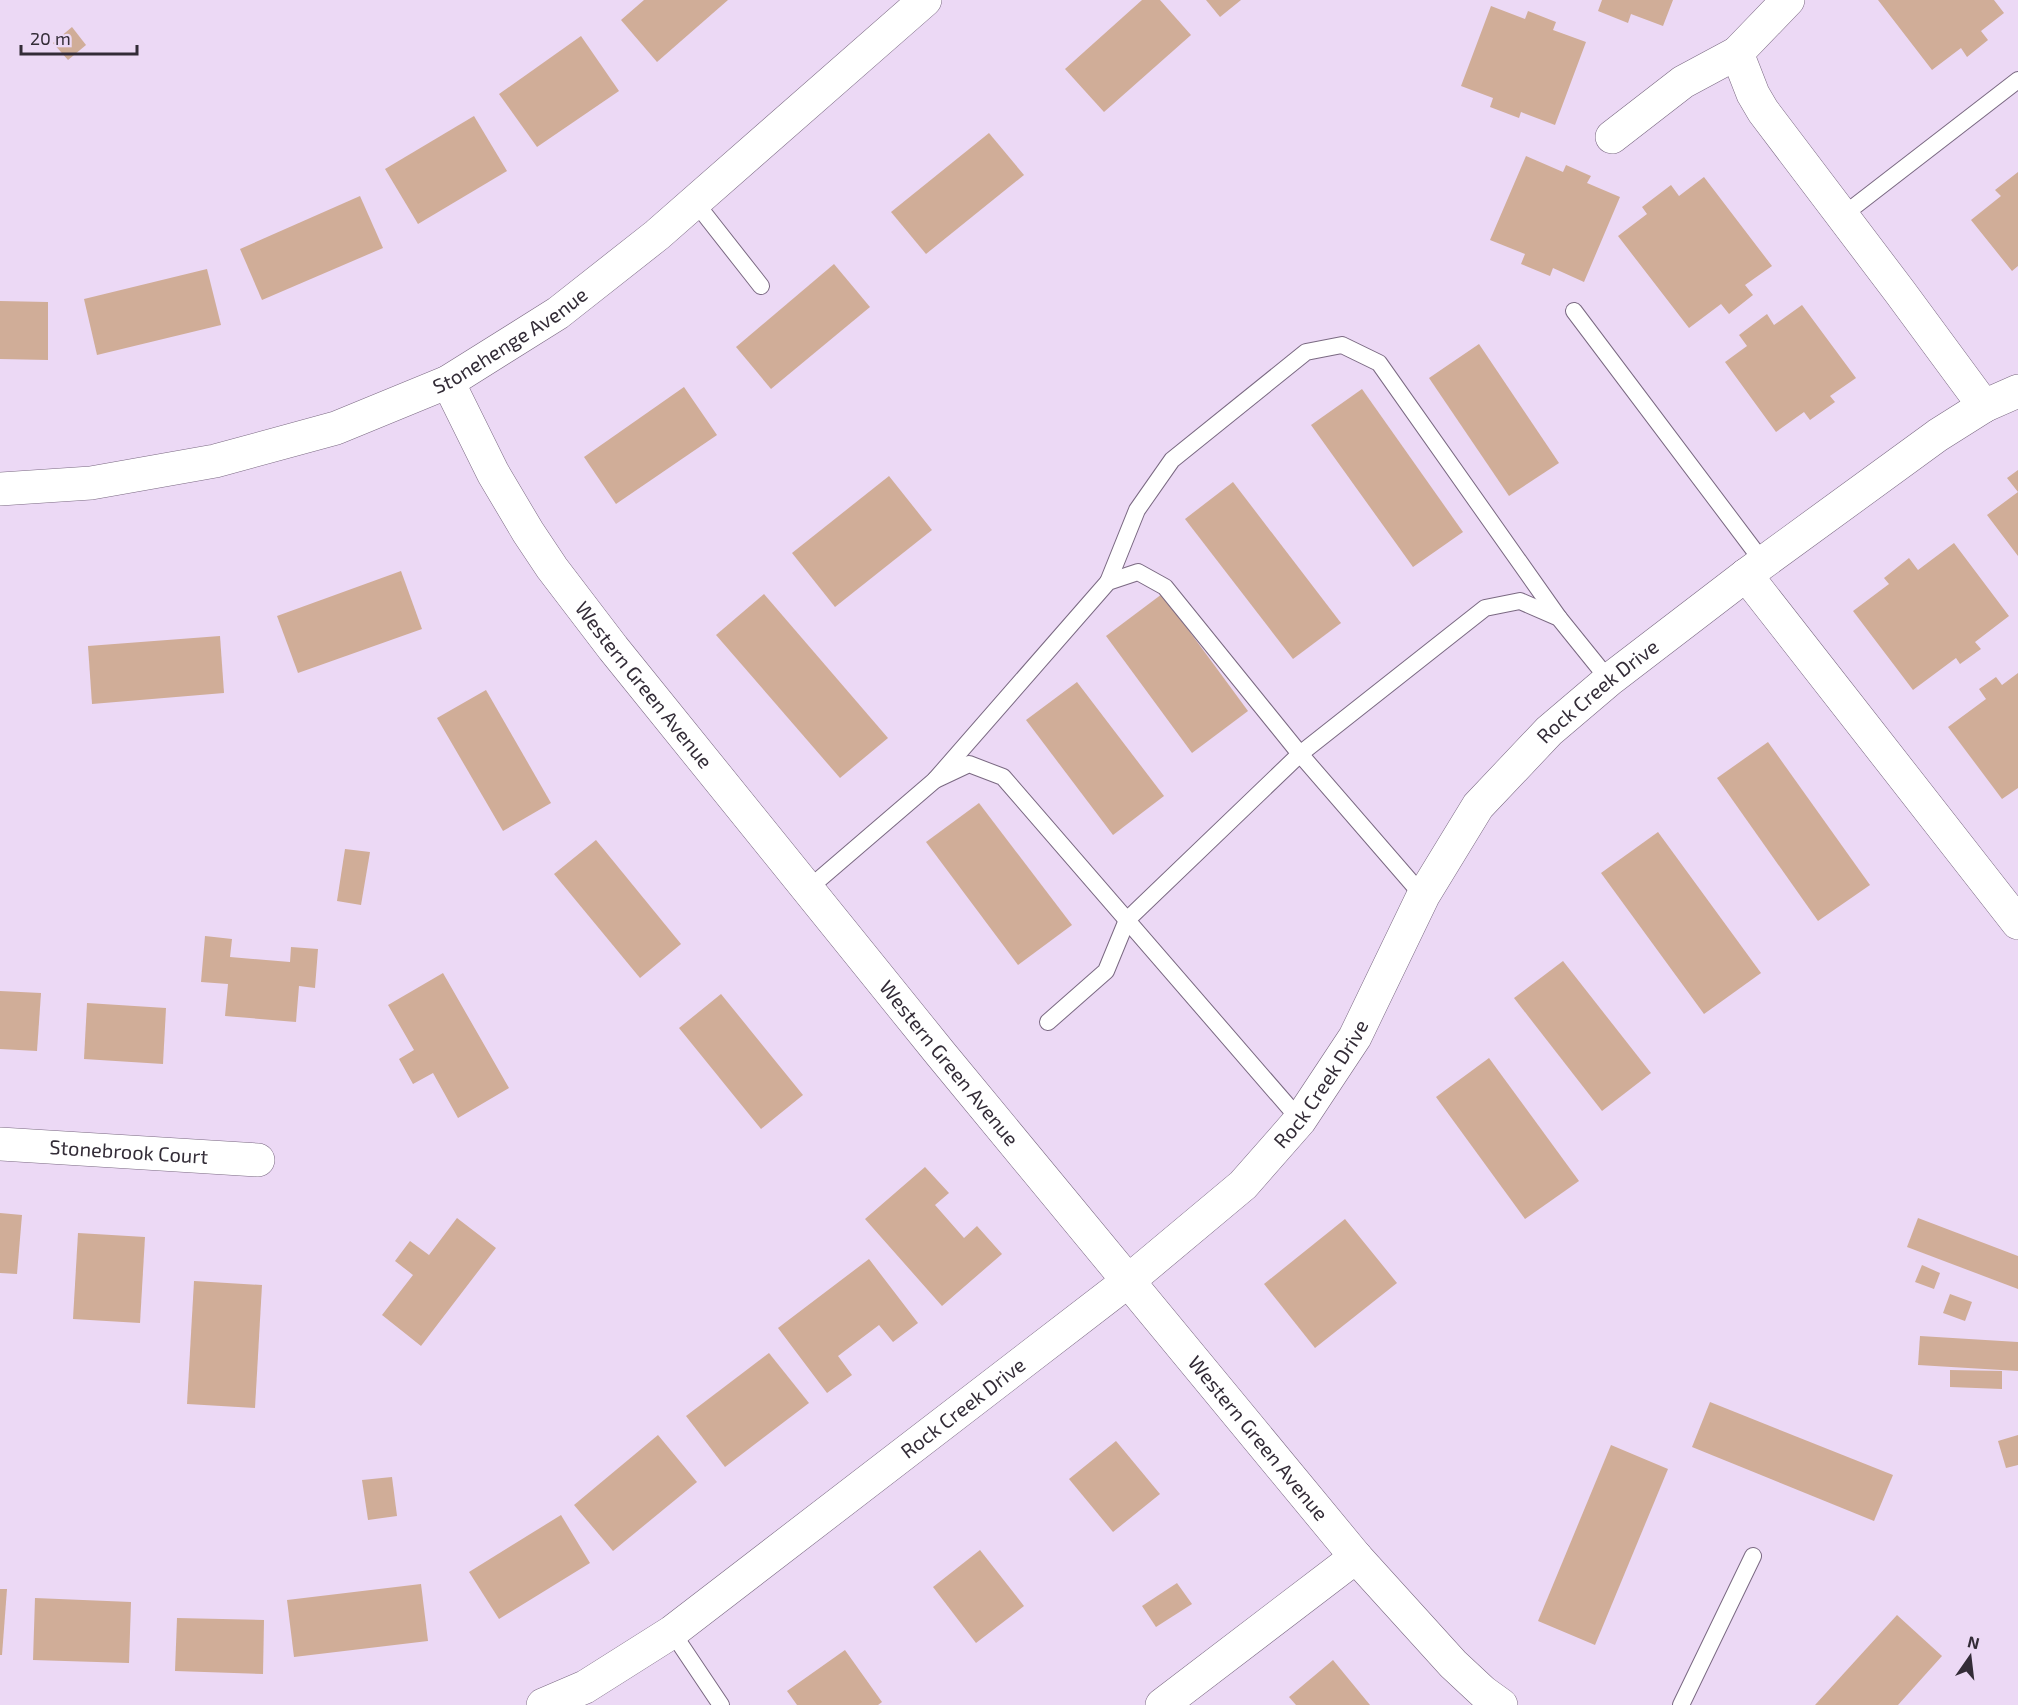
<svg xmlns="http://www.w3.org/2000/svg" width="2018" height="1705" font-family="'Exo 2',sans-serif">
  <rect width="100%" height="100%" fill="#ecd9f5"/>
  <g fill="#d0ad98">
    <polygon points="644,0 728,0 657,62 621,20"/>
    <polygon points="1142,0 1160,0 1191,35 1104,112 1065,69"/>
    <polygon points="1206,0 1241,0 1220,17"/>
    <polygon points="1602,0 1673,0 1663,26 1631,14 1628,23 1598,11"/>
    <polygon points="1878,0 1994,0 2004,13 1981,31 1988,40 1967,57 1961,48 1932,70"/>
    <polygon points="1491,6 1525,19 1528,11 1556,22 1553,30 1586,42 1555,125 1521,112 1519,118 1490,107 1493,98 1461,86"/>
    <polygon points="72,27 86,45 68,60 53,43"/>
    <polygon points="581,36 619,91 537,147 499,94"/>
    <polygon points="474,116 507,171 418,224 385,169"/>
    <polygon points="989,133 1024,175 926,254 891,212"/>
    <polygon points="1526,156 1563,172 1566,165 1591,176 1587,183 1620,197 1584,282 1553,268 1550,276 1521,264 1525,254 1490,240"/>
    <polygon points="2018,172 2018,266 2012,271 1971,220 2001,196 1995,190"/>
    <polygon points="1704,177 1772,266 1745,285 1753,295 1729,314 1721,304 1689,328 1618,236 1647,214 1642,207 1671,185 1679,196"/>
    <polygon points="360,196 383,248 262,300 240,249"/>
    <polygon points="834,264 870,307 771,389 736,347"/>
    <polygon points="207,269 221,325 97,355 84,299"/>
    <polygon points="0,301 48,302 48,360 0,359"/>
    <polygon points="1802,305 1856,378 1830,396 1835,402 1810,420 1804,412 1776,432 1725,362 1747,346 1739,335 1767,314 1774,325"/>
    <polygon points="1479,344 1559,463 1509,496 1429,378"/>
    <polygon points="684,387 717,435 616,504 584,457"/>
    <polygon points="1362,389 1463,532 1413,567 1311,425"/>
    <polygon points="2018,470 2018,556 1987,515 2018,492 2007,478"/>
    <polygon points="889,476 932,530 835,607 792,553"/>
    <polygon points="1233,482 1341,623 1293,659 1185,519"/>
    <polygon points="1954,543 2009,616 1975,642 1981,649 1960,664 1956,658 1913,690 1853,611 1889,584 1884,578 1909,558 1918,570"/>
    <polygon points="401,571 422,629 298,673 277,616"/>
    <polygon points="764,594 888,738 840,778 716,635"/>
    <polygon points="1162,594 1248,711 1192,753 1106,636"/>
    <polygon points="220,636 224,693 92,704 88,646"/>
    <polygon points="2018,673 2018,788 2002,799 1948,727 1986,699 1979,689 1996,677 2002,685"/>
    <polygon points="1077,682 1164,796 1113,835 1026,720"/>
    <polygon points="486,690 551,803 503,831 437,718"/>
    <polygon points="1768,742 1870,885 1818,921 1717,778"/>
    <polygon points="979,803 1072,925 1018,965 926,842"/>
    <polygon points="1658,832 1761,973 1704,1014 1601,873"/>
    <polygon points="596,840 681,944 640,978 554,874"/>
    <polygon points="345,849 370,852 361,905 337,901"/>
    <polygon points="205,936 232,939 230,957 290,962 291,947 318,949 315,988 299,986 296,1022 225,1016 228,984 201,982"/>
    <polygon points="1563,961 1651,1073 1602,1111 1514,998"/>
    <polygon points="443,973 509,1088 458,1118 433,1073 413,1084 399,1059 414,1050 388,1005"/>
    <polygon points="0,991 41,993 37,1051 0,1049"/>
    <polygon points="721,994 803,1095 761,1129 679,1028"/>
    <polygon points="87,1003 166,1008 163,1064 84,1059"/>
    <polygon points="1489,1058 1579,1181 1525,1219 1436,1097"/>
    <polygon points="925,1167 949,1193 935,1205 964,1238 977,1226 1002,1254 942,1306 865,1219"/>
    <polygon points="0,1213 22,1215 17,1274 0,1273"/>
    <polygon points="457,1218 496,1248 421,1346 382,1315 413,1275 395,1261 410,1241 429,1255"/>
    <polygon points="1918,1218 2018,1256 2018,1289 1907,1247"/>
    <polygon points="1345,1219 1397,1283 1315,1348 1264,1284"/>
    <polygon points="78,1233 145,1237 140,1323 73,1319"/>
    <polygon points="869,1259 918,1323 893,1342 879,1325 838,1356 852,1375 827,1393 778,1328"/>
    <polygon points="1922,1265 1940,1273 1934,1289 1915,1282"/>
    <polygon points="194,1281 262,1285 255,1408 187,1404"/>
    <polygon points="1950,1294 1972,1302 1965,1321 1943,1313"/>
    <polygon points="1920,1336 2018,1342 2018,1371 1918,1365"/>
    <polygon points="769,1353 809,1403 725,1467 686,1416"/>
    <polygon points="1950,1370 2002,1371 2002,1389 1950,1387"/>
    <polygon points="1710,1402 1893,1475 1874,1521 1692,1447"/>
    <polygon points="658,1435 697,1482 613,1551 574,1505"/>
    <polygon points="2018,1435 2018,1465 2006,1468 1998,1441"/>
    <polygon points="1116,1441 1160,1494 1113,1532 1069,1479"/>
    <polygon points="1611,1445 1668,1469 1595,1645 1538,1621"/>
    <polygon points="392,1477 397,1516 368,1520 362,1480"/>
    <polygon points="561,1515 590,1563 499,1619 469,1572"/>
    <polygon points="980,1550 1024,1606 976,1643 933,1587"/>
    <polygon points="1177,1583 1192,1604 1156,1627 1142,1606"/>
    <polygon points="421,1584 428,1641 294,1657 287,1600"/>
    <polygon points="0,1589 7,1589 2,1655 0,1655"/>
    <polygon points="35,1598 131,1602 129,1663 33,1660"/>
    <polygon points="1897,1615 1942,1656 1898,1705 1815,1705"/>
    <polygon points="177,1618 264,1620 263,1674 175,1671"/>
    <polygon points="845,1650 882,1702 878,1705 797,1705 787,1691"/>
    <polygon points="1333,1660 1370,1705 1296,1705 1289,1697"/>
  </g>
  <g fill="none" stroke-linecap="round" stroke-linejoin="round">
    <g stroke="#7a6982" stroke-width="18">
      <g id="service">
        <polyline points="695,202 761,286"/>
        <polyline points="1842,216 2018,80"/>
        <polyline points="1574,311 1763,562"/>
        <polyline points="1108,582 1137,510 1172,460 1306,352 1342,345 1379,363 1559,618"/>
        <polyline points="935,780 1108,582 1138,572 1165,587 1300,754 1423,896"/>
        <polyline points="808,889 935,780 969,764 1003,777 1300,1120"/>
        <polyline points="1048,1022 1106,971 1127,920 1300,754 1485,608 1520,601 1559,618 1609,680"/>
        <polyline points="672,1632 721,1705"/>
        <polyline points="1681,1705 1753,1556"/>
      </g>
    </g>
    <g stroke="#7a6982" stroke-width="34">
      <g id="minor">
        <polyline points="1788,0 1737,53 1753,94 1763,111 1900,292 1984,406"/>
        <polyline points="1612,137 1683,82 1737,53"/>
        <path id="s1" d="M 448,382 L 493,473 L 528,532 L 552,568 L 613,648 L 940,1053 L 1356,1557 L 1453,1664 L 1483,1692 L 1501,1705"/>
        <path id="s2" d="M 0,489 L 91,483 L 215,461 L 336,428 L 448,382 L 558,313 L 657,235 L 925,0"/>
        <polyline points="1746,575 2018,923"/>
        <path id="s3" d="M 0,1144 L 258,1160"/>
        <path id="s4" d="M 543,1705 L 585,1687 L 672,1632 L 1127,1282 L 1243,1185 L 1300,1120 L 1355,1037 L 1423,896 L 1478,806 L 1549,731 L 1609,680 L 1746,575 L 1938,435 L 1984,406 L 2018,391"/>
        <polyline points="1162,1705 1356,1557"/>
      </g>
    </g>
    <use href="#service" stroke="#fff" stroke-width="16"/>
    <use href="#minor" stroke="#fff" stroke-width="33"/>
  </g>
  <g text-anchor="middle" stroke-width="5" stroke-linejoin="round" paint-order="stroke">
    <g font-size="20" fill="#332c37" stroke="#ecd9f5">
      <text dy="7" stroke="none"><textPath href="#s2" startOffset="538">Stonehenge Avenue</textPath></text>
      <text dy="7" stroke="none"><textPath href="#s1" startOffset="362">Western Green Avenue</textPath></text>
      <text dy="7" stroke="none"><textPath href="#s4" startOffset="1488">Rock Creek Drive</textPath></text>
      <text dy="7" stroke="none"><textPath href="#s1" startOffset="848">Western Green Avenue</textPath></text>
      <text dy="7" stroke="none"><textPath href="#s4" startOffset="1002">Rock Creek Drive</textPath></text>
      <text dy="7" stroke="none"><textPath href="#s3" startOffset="129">Stonebrook Court</textPath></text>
      <text dy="7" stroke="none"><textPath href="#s4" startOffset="516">Rock Creek Drive</textPath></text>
      <text dy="7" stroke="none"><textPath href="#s1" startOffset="1334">Western Green Avenue</textPath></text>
    </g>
  </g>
  <g transform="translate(1970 1657) rotate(14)" stroke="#ecd9f5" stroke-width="4.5" paint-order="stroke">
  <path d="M0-4.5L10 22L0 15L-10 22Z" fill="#332c37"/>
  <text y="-9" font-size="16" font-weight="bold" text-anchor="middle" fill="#332c37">N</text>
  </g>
  <path d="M21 45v9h116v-9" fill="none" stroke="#332c37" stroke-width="3"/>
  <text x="30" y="45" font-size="18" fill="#332c37" stroke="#ecd9f5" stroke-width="4.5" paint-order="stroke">20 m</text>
</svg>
